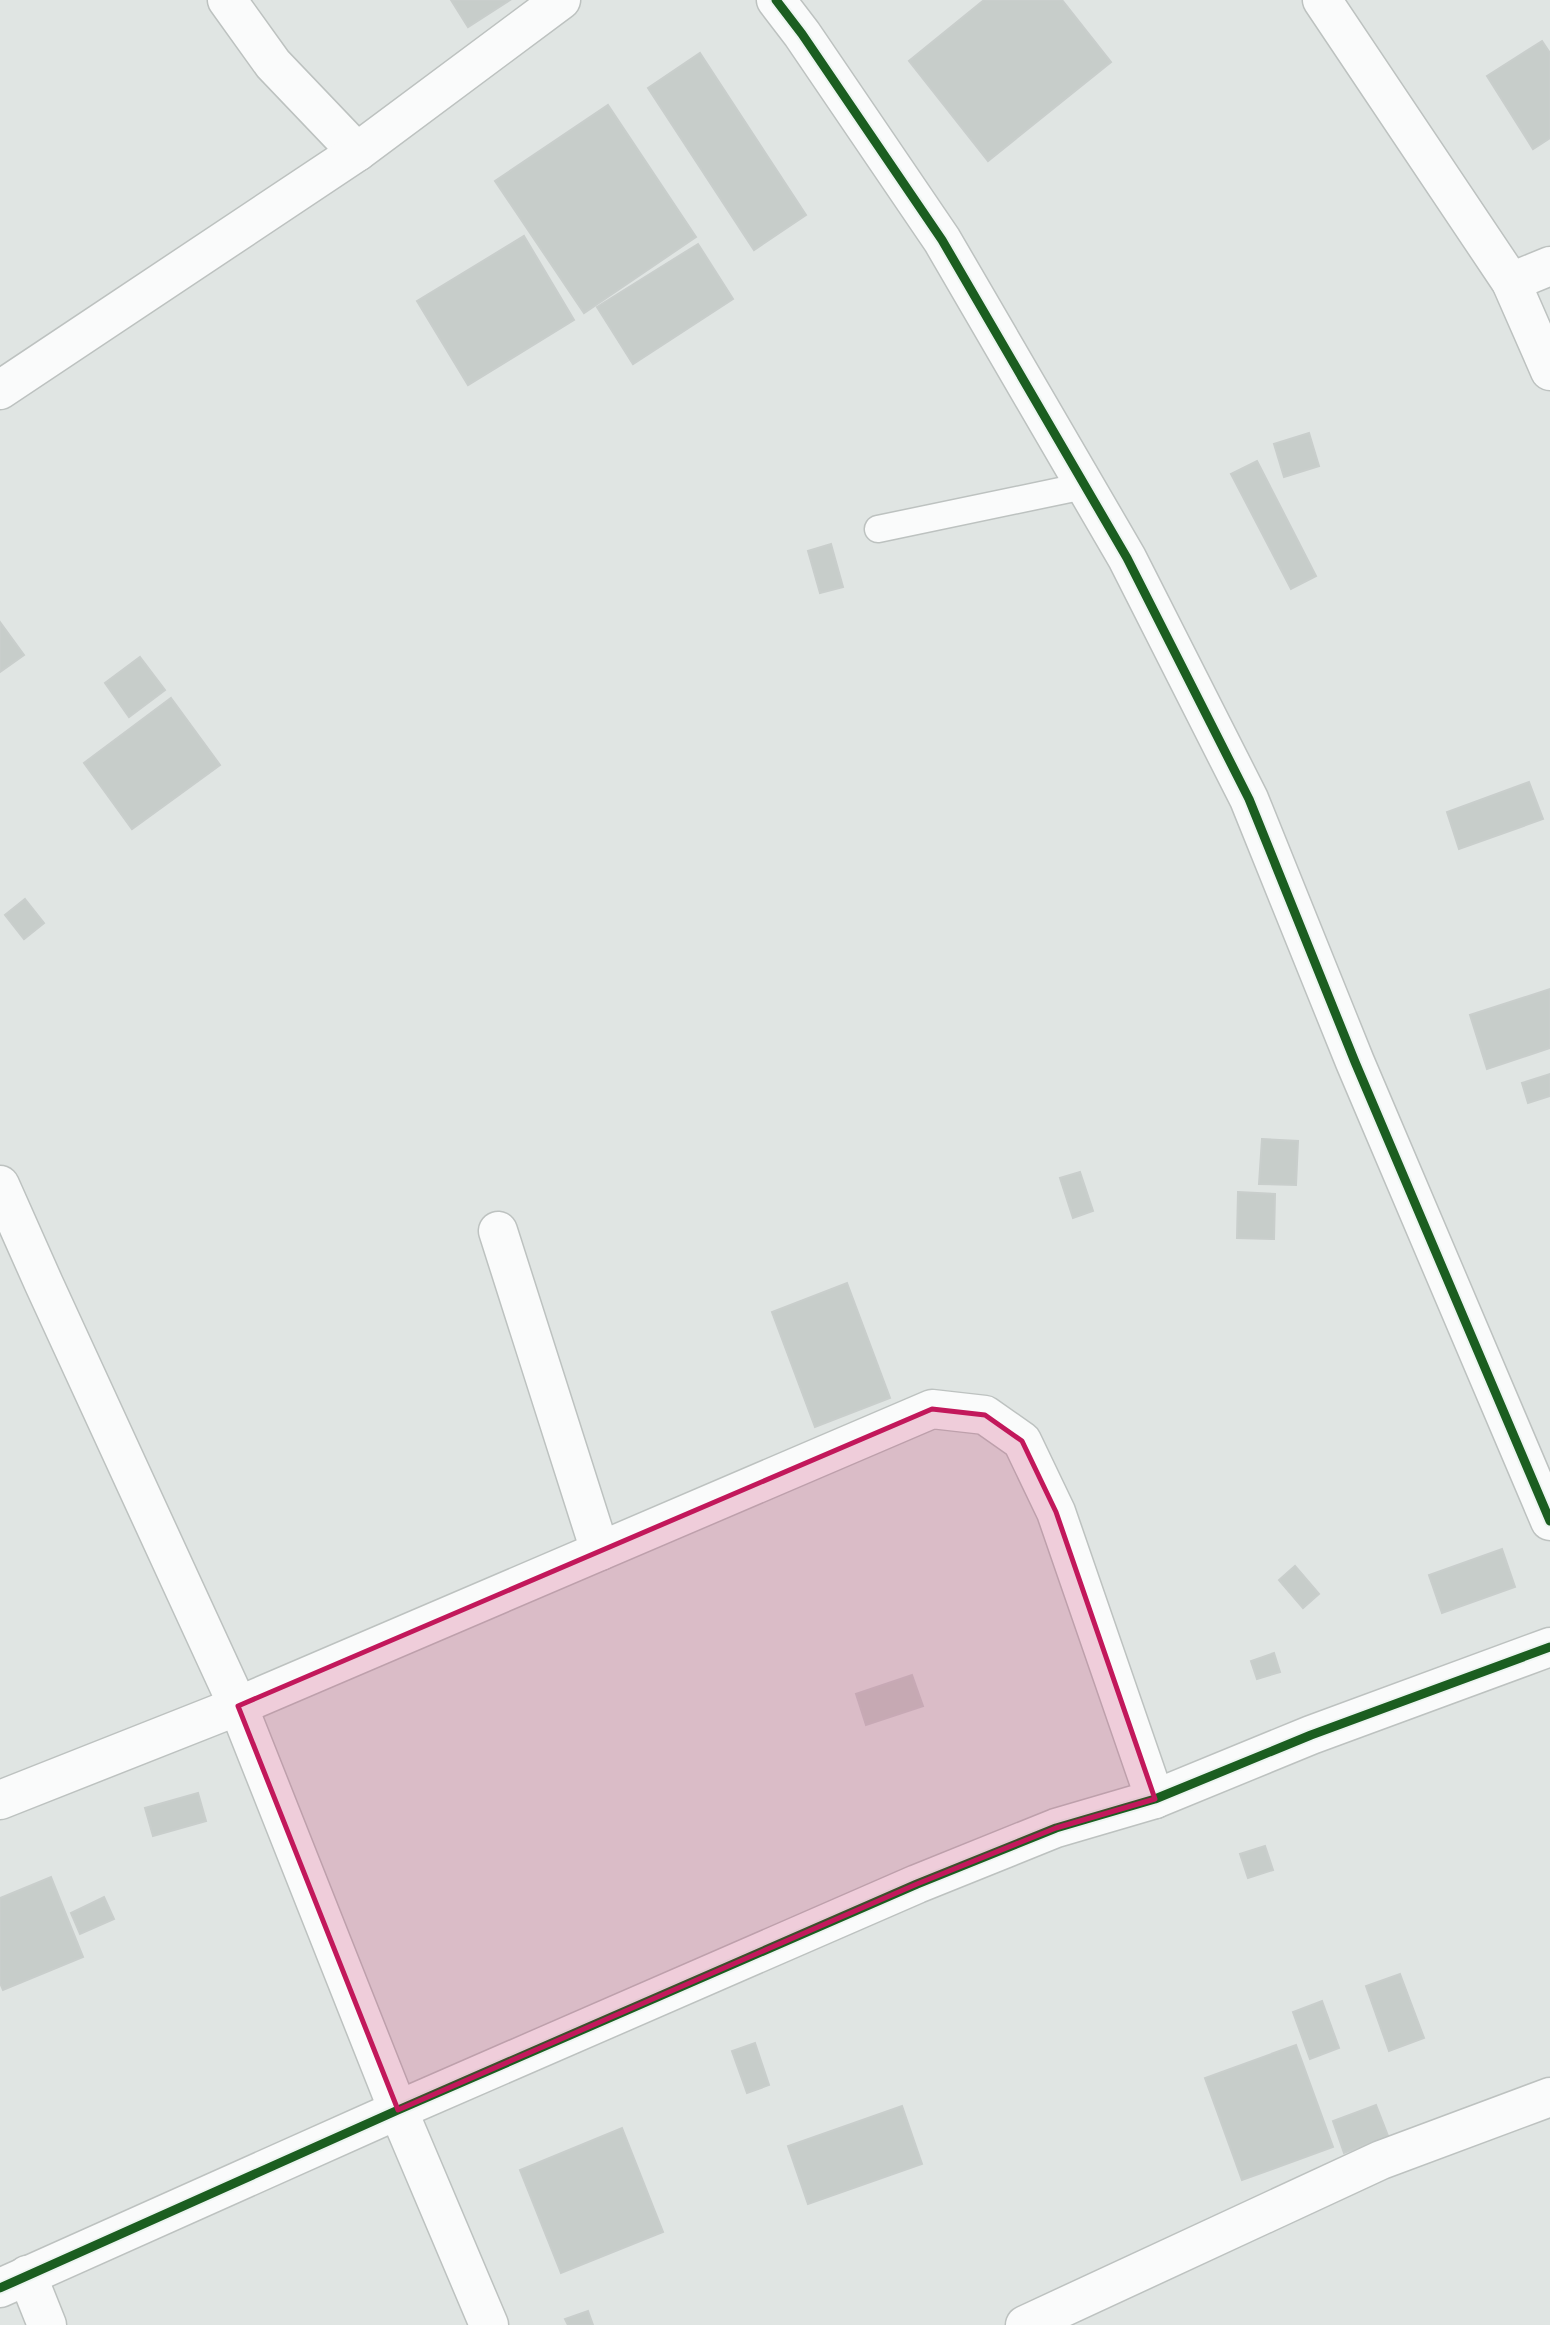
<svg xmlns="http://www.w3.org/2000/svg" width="1550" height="2325" font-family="Overpass,sans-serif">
  <rect width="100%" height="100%" fill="#e0e5e3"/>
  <g fill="#c7cdca" stroke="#c9cecc" stroke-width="2">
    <polygon points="451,0 510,0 468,27"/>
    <polygon points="984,0 1062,0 1111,62 988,161 909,61"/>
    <polygon points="1542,41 1550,53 1550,138 1533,149 1487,76"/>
    <polygon points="700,53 806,215 754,250 648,88"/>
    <polygon points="608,105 696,237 584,313 495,181"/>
    <polygon points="524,236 574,320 468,385 417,301"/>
    <polygon points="698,244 733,299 633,364 597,307"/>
    <polygon points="1309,433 1319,466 1284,477 1274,444"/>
    <polygon points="1257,461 1316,576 1291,589 1231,474"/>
    <polygon points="831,544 843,587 820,593 808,551"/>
    <polygon points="0,622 24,655 0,672"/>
    <polygon points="140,657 165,690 129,717 105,683"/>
    <polygon points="171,698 220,765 132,829 84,763"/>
    <polygon points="1529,782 1543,819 1459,849 1447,812"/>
    <polygon points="25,899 44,923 24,939 5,915"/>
    <polygon points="1550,989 1550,1048 1487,1069 1470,1015"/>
    <polygon points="1550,1074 1550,1096 1528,1103 1522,1083"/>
    <polygon points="1262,1139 1298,1141 1296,1185 1259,1184"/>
    <polygon points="1080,1172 1093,1211 1073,1218 1060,1178"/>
    <polygon points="1238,1192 1275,1194 1274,1239 1237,1238"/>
    <polygon points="847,1283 890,1398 815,1427 772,1312"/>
    <polygon points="1502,1549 1515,1587 1442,1613 1429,1575"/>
    <polygon points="1295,1566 1319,1594 1303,1608 1279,1580"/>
    <polygon points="1274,1653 1280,1672 1257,1679 1251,1661"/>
    <polygon points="912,1675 923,1706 866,1725 856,1694"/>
    <polygon points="198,1793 206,1821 153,1836 145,1808"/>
    <polygon points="1265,1846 1273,1870 1248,1878 1240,1854"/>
    <polygon points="51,1877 83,1957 3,1990 0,1983 0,1898"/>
    <polygon points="104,1897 114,1919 80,1934 71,1913"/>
    <polygon points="1400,1974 1424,2038 1389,2051 1366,1986"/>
    <polygon points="1322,2001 1339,2048 1310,2059 1293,2012"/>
    <polygon points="755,2043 769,2085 747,2093 732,2051"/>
    <polygon points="1296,2045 1333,2147 1242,2180 1205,2078"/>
    <polygon points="1376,2105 1388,2136 1344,2153 1333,2121"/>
    <polygon points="902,2106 922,2164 808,2204 788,2146"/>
    <polygon points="622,2128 663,2232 561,2273 520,2170"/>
    <polygon points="588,2311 593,2325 568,2325 565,2319"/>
  </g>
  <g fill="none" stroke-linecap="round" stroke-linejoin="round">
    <g stroke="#bdc2c0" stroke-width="29">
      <polyline id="lane" points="878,529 1084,486"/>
    </g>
    <g stroke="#bdc2c0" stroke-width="41">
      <g id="street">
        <polyline points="227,0 273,64 357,152"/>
        <polyline points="776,0 802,34 942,240 1127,558 1249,799 1355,1062 1550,1521"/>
        <polyline points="1322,0 1511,282 1550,371"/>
        <polyline points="1511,282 1550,266"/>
        <polyline points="0,390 357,152 561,0"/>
        <polyline points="0,1185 44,1284 238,1706 398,2110 489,2325"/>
        <polyline points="498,1231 600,1551"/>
        <polyline points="0,1800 238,1706 932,1409 985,1415 1022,1441 1056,1512 1155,1799"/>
        <polyline points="27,2275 47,2325"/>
        <polyline points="0,2288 398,2110 917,1884 1056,1828 1155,1799 1311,1735 1550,1647"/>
        <polyline points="1025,2325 1381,2160 1550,2097"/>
      </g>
    </g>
    <use href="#lane" stroke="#fafbfb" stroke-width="26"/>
    <use href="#street" stroke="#fafbfb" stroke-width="38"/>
    <g stroke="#edf5f1" stroke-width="13">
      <g id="cycleway">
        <polyline points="776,0 802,34 942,240 1127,558 1249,799 1355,1062 1550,1521"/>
        <polyline points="0,2288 398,2110 917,1884 1056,1828 1155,1799 1311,1735 1550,1647"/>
      </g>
    </g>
    <use href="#cycleway" stroke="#1b5e20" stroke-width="9"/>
  </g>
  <path fill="#c2185b" fill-opacity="0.2" stroke="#c2185b" stroke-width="5" stroke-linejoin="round" d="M 932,1409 L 985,1415 L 1022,1441 L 1056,1512 L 1155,1799 L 1056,1828 L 917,1884 L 398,2110 L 238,1706 Z"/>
</svg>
